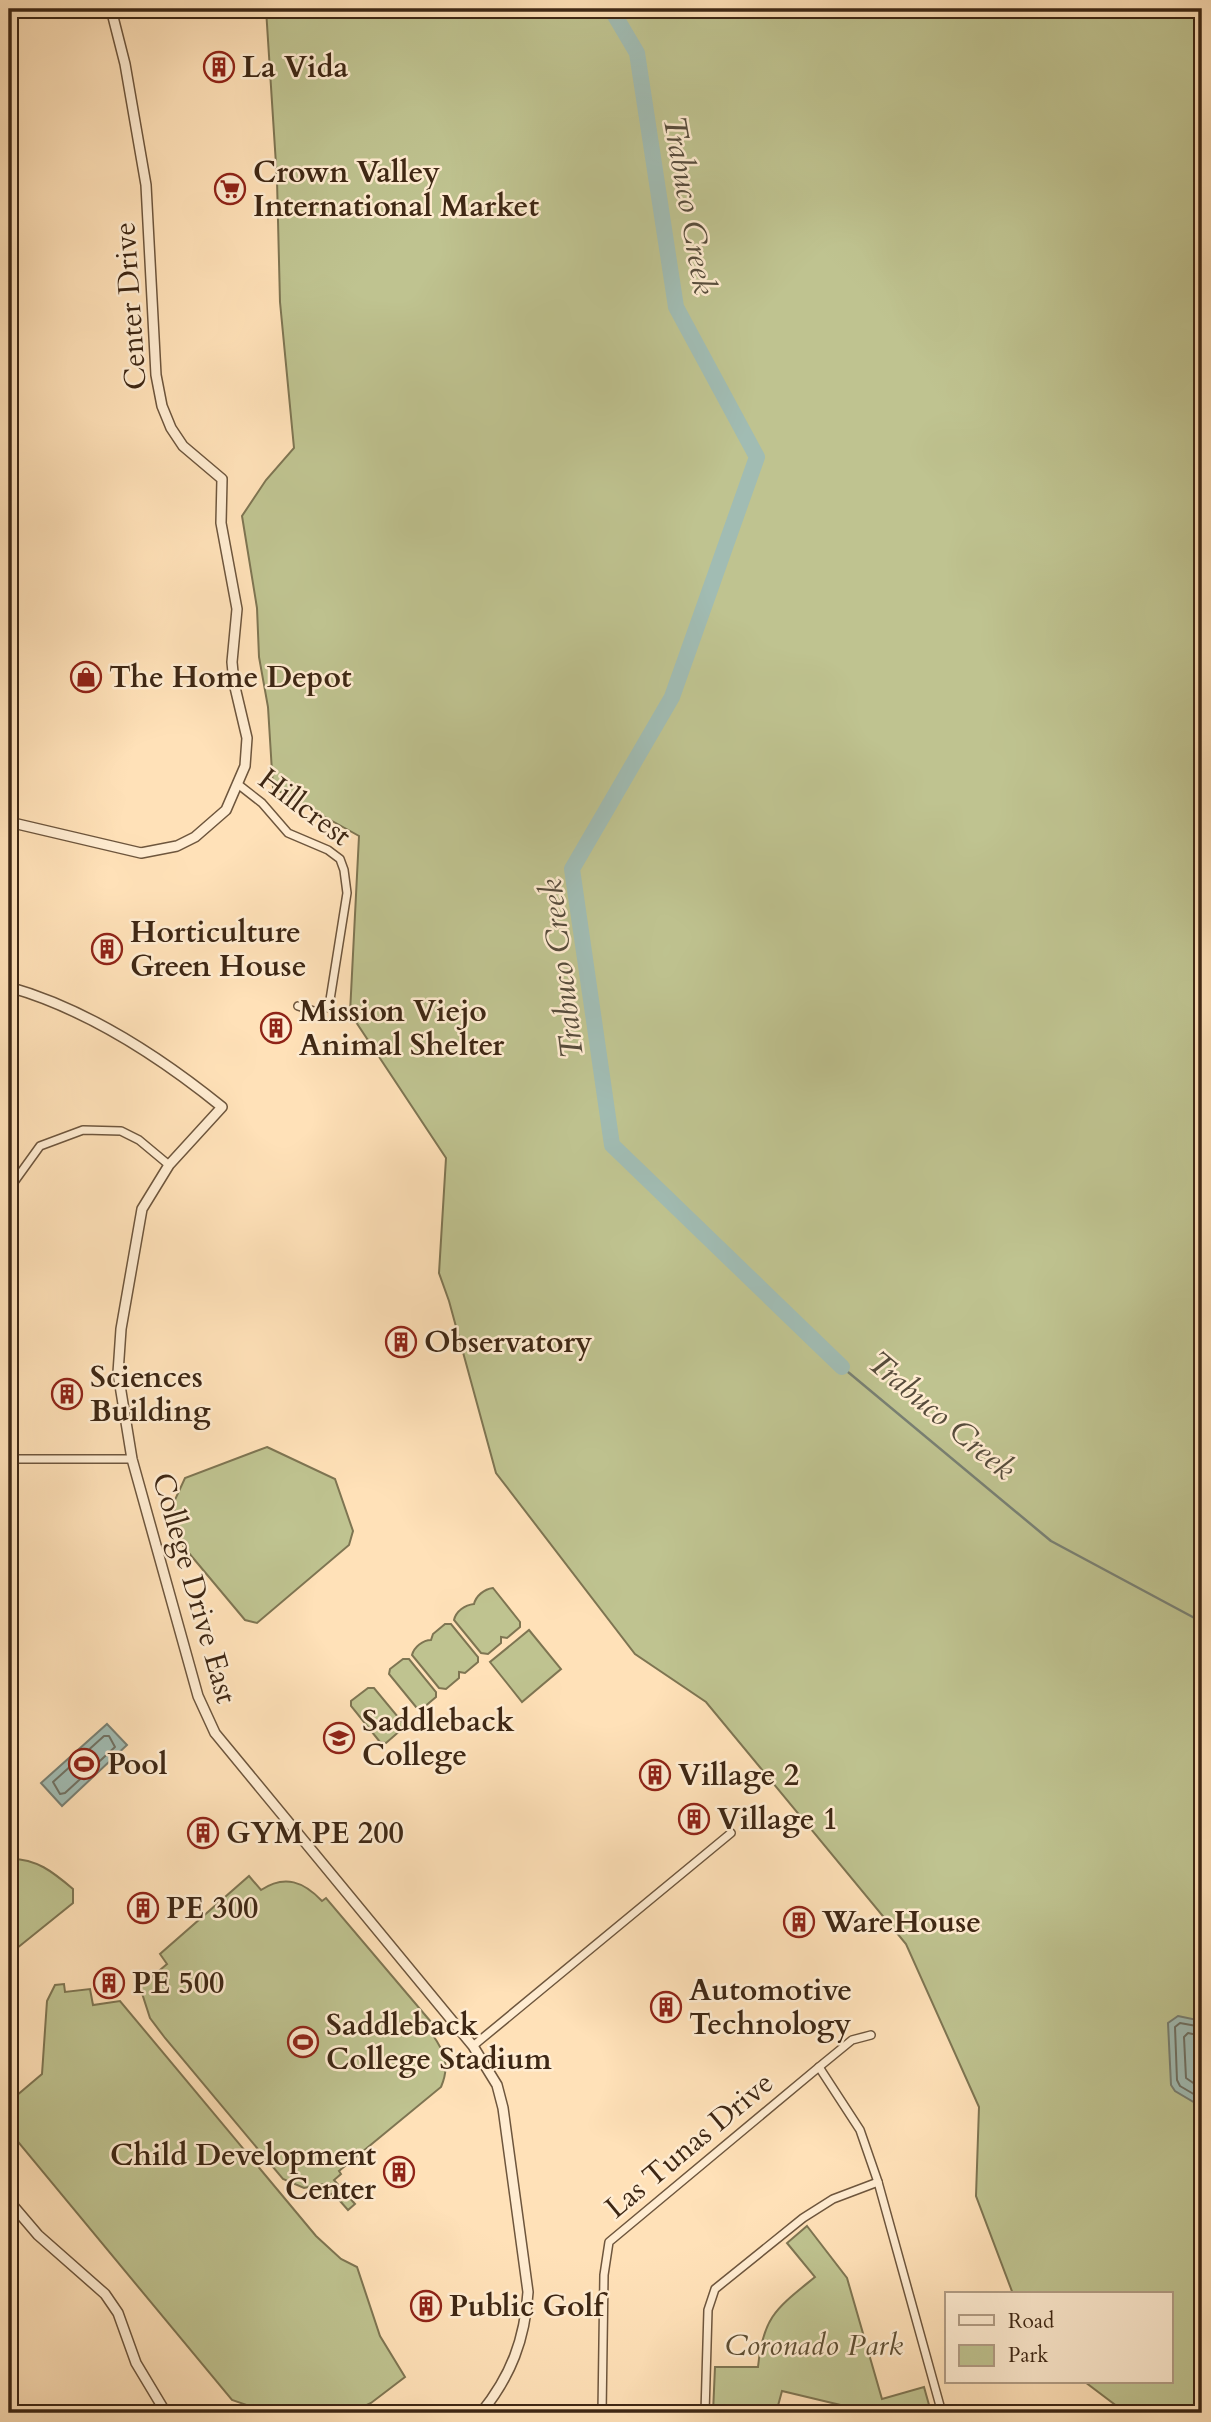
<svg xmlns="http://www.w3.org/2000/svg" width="1211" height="2422" font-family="Cardo,serif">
  <rect width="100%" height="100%" fill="#ffe1b8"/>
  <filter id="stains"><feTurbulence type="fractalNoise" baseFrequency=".00286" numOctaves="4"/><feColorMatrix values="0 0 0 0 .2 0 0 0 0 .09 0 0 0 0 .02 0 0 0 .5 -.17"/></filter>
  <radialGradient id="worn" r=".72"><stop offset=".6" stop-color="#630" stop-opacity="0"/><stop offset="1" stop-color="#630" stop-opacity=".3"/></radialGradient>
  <g fill="#bfc390" stroke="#7e7552" stroke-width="2">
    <polygon points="266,9 1202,9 1202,2413 1126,2413 1085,2382 1171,2382 1171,2294 1013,2294 976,2196 979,2107 906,1944 706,1702 635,1654 496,1473 449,1301 439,1273 446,1158 350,1013 359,836 273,788 268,707 259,657 257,608 242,516 266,480 294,448 280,302 277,180"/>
    <polygon points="267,1447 335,1479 353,1531 349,1545 257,1623 245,1620 183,1546 173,1504 185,1478"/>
    <path d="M 493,1588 L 520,1622 L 520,1627 L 507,1638 L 501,1637 L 501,1643 L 488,1654 L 481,1653 L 454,1620 C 456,1611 465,1605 474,1604 C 476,1596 484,1589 493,1588 Z"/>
    <path d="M 445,1624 L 451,1624 L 478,1657 L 478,1662 L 465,1673 L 459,1672 L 459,1678 L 446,1689 L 439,1688 L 412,1655 C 414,1647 423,1640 431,1640 L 433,1634 Z"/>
    <polygon points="529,1630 561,1669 522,1702 490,1662"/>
    <polygon points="403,1659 409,1659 436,1692 436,1697 423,1708 416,1707 389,1674 390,1669"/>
    <polygon points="368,1688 374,1688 403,1723 402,1729 386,1743 380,1742 351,1706 351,1701"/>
    <path d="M 9,1859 C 36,1858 53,1872 73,1889 L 73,1903 L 11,1953 Z"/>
    <path d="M 249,1876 L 261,1890 C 285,1874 304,1882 322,1901 L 326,1898 L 437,2029 L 432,2034 C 445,2052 450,2066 441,2087 L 339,2171 L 341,2174 L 334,2180 L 355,2204 L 348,2210 L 333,2193 L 330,2195 L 325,2184 L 304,2188 L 283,2179 L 165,2038 L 150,2018 L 140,1987 L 167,1964 L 160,1954 Z"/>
    <polygon points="64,1984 65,1992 90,1989 93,2005 120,2001 316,2236 341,2259 357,2267 380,2336 405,2377 371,2403 350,2413 270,2413 232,2400 9,2131 9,2102 42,2074 47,2001 55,1985"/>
    <path d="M 807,2226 L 847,2278 L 882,2399 L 924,2387 L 931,2412 L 874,2413 L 782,2391 L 776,2413 L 713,2413 L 715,2367 L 758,2367 C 763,2316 777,2308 815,2277 L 787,2243 Z"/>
  </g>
  <g fill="#a1bcb3" stroke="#798073" stroke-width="2">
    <polygon points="107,1724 127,1745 62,1806 41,1783"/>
    <polygon points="1178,2016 1202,2021 1202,2107 1175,2091 1171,2085 1168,2023"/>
  </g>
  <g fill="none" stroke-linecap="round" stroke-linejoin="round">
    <g stroke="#707264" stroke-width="2">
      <polygon points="104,1736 109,1736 115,1747 65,1793 60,1794 53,1782"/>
      <polyline points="1202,2027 1180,2023 1175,2027 1177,2080 1180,2086 1202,2099"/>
      <polyline points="1202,2036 1188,2033 1184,2037 1186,2078 1202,2089"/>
    </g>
    <polyline stroke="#798073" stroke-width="2.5" points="842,1367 1051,1541 1202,1622"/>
    <polyline stroke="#a1bcb3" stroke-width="16" points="611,9 637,53 676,307 757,457 672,697 572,869 612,1145 842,1367"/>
    <g stroke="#6e563d" stroke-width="10">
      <g id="minor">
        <polyline points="239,785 262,803 288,833 328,850 340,859 344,870 347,893 329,1006 317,1012 298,1006"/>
        <polyline points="9,1189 40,1146 83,1130 121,1131 139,1140 169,1165"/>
        <polyline points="9,1459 132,1459"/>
        <polyline points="473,2046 731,1833"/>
        <polyline points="819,2067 860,2130 878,2182 942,2413"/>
        <polyline points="602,2413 604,2275 609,2242 819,2067 852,2040 871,2035"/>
        <polyline points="705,2413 708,2310 715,2289 803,2218 833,2199 878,2182"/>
      </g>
    </g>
    <g stroke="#6e563d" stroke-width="12">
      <g id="tertiary">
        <polyline points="9,822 141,853 177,846 195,837 226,810 245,766 247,738 234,683 232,662 237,609 221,523 222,479 183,446 171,428 162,406 156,375 146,185 125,64 111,9"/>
        <path d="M 9,987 C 87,1009 159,1056 222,1107 L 169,1165 L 142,1209 L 121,1329 L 118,1373 L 132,1459 L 198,1696 L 215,1733 L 473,2046 L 497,2085 L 503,2108 L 528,2292 C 525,2339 511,2376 481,2413"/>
        <polyline points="9,2201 38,2235 105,2294 118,2313 136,2363 166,2413"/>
      </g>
    </g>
    <use href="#minor" stroke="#ffecd1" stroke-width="7"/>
    <use href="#tertiary" stroke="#ffecd1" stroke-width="9"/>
  </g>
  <defs>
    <g id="building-ring" transform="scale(1.575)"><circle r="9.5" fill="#ffecd1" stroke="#8f2418" stroke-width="1.5"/><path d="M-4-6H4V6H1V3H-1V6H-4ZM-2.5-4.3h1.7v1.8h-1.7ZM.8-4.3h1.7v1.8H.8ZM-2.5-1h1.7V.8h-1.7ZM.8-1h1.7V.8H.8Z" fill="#8f2418"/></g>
    <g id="supermarket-ring" transform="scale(1.575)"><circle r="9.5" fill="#ffecd1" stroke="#8f2418" stroke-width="1.5"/><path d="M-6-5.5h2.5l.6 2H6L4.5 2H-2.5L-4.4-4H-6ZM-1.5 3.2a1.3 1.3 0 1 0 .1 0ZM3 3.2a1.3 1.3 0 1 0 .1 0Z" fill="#8f2418"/></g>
    <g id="shop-ring" transform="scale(1.575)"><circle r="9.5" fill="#ffecd1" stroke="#8f2418" stroke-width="1.5"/><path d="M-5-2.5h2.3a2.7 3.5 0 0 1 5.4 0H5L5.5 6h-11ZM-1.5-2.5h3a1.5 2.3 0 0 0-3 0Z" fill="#8f2418"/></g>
    <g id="university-ring" transform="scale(1.575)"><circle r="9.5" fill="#ffecd1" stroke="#8f2418" stroke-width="1.5"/><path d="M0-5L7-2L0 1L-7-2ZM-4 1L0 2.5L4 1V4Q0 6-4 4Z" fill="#8f2418"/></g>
    <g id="stadium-ring" transform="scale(1.575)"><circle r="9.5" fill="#ffecd1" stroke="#8f2418" stroke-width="1.5"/><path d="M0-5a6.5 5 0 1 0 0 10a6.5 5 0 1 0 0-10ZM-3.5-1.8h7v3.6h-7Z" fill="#8f2418"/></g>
  </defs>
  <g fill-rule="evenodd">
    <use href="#building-ring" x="219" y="67"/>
    <use href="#supermarket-ring" x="230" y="189"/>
    <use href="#shop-ring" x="86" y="677"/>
    <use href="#building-ring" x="107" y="949"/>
    <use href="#building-ring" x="276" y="1028"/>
    <use href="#building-ring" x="401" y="1342"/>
    <use href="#building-ring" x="67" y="1394"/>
    <use href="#university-ring" x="339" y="1738"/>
    <use href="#stadium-ring" x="84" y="1764"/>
    <use href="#building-ring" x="655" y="1775"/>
    <use href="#building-ring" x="694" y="1819"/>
    <use href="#building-ring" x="203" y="1833"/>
    <use href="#building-ring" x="143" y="1908"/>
    <use href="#building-ring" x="799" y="1922"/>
    <use href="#building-ring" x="109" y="1983"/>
    <use href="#building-ring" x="666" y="2007"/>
    <use href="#stadium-ring" x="303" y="2042"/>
    <use href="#building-ring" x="399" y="2172"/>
    <use href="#building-ring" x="426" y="2306"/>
  </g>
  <g text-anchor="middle" stroke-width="5" stroke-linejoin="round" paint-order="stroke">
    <g font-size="30" font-weight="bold" fill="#3e2714" stroke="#ffecd1" text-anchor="start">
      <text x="242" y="77">La Vida</text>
      <text x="253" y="182">Crown Valley<tspan x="253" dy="34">International Market</tspan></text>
      <text x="109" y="687">The Home Depot</text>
      <text x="130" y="942">Horticulture<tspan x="130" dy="34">Green House</tspan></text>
      <text x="299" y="1021">Mission Viejo<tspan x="299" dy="34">Animal Shelter</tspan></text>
      <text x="424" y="1352">Observatory</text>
      <text x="90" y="1387">Sciences<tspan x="90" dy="34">Building</tspan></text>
      <text x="362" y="1731">Saddleback<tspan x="362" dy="34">College</tspan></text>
      <text x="107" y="1774">Pool</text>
      <text x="678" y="1785">Village 2</text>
      <text x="717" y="1829">Village 1</text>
      <text x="226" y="1843">GYM PE 200</text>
      <text x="166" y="1918">PE 300</text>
      <text x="822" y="1932">WareHouse</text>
      <text x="132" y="1993">PE 500</text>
      <text x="689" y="2000">Automotive<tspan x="689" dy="34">Technology</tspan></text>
      <text x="326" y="2035">Saddleback<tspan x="326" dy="34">College Stadium</tspan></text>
      <text x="376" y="2165" text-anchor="end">Child Development<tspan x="376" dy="34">Center</tspan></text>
      <text x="449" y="2316">Public Golf</text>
    </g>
    <g font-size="30" fill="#3e2714" stroke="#ffecd1">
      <text transform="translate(130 306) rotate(-94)" y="10">Center Drive</text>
      <text transform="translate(305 807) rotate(37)" y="10">Hillcrest</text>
      <text transform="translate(195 1588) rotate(74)" y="10">College Drive East</text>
      <text transform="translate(689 2145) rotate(-40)" y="10">Las Tunas Drive</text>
    </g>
    <g font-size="30" font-style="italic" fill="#5e4e33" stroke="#ffecd1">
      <text x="814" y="2355">Coronado Park</text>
    </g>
    <g font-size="32" font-style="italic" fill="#574c3c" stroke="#ffecd1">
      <text transform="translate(690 205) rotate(80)" y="11">Trabuco Creek</text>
      <text transform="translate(561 969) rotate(-97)" y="11">Trabuco Creek</text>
      <text transform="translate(942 1415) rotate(40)" y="11">Trabuco Creek</text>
    </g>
  </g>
  <rect width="1211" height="2422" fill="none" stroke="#ffe1b8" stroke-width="35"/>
  <rect x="10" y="10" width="1190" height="2401" fill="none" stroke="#3e2714" stroke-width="3.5"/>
  <rect x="18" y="18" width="1176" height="2387" fill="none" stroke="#3e2714" stroke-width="2"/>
  <rect x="945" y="2292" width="228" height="91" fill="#ffecd1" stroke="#b29d85" stroke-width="2"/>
  <rect x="959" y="2315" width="35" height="10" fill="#ffecd1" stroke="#b29d85" stroke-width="2"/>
  <text x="1008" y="2328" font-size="21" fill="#3e2714">Road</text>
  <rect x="959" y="2345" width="35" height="21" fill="#bfc390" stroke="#b29d85" stroke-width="2"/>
  <text x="1008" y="2362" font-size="21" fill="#3e2714">Park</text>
  <rect width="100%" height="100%" filter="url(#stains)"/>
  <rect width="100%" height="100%" fill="url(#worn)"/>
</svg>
